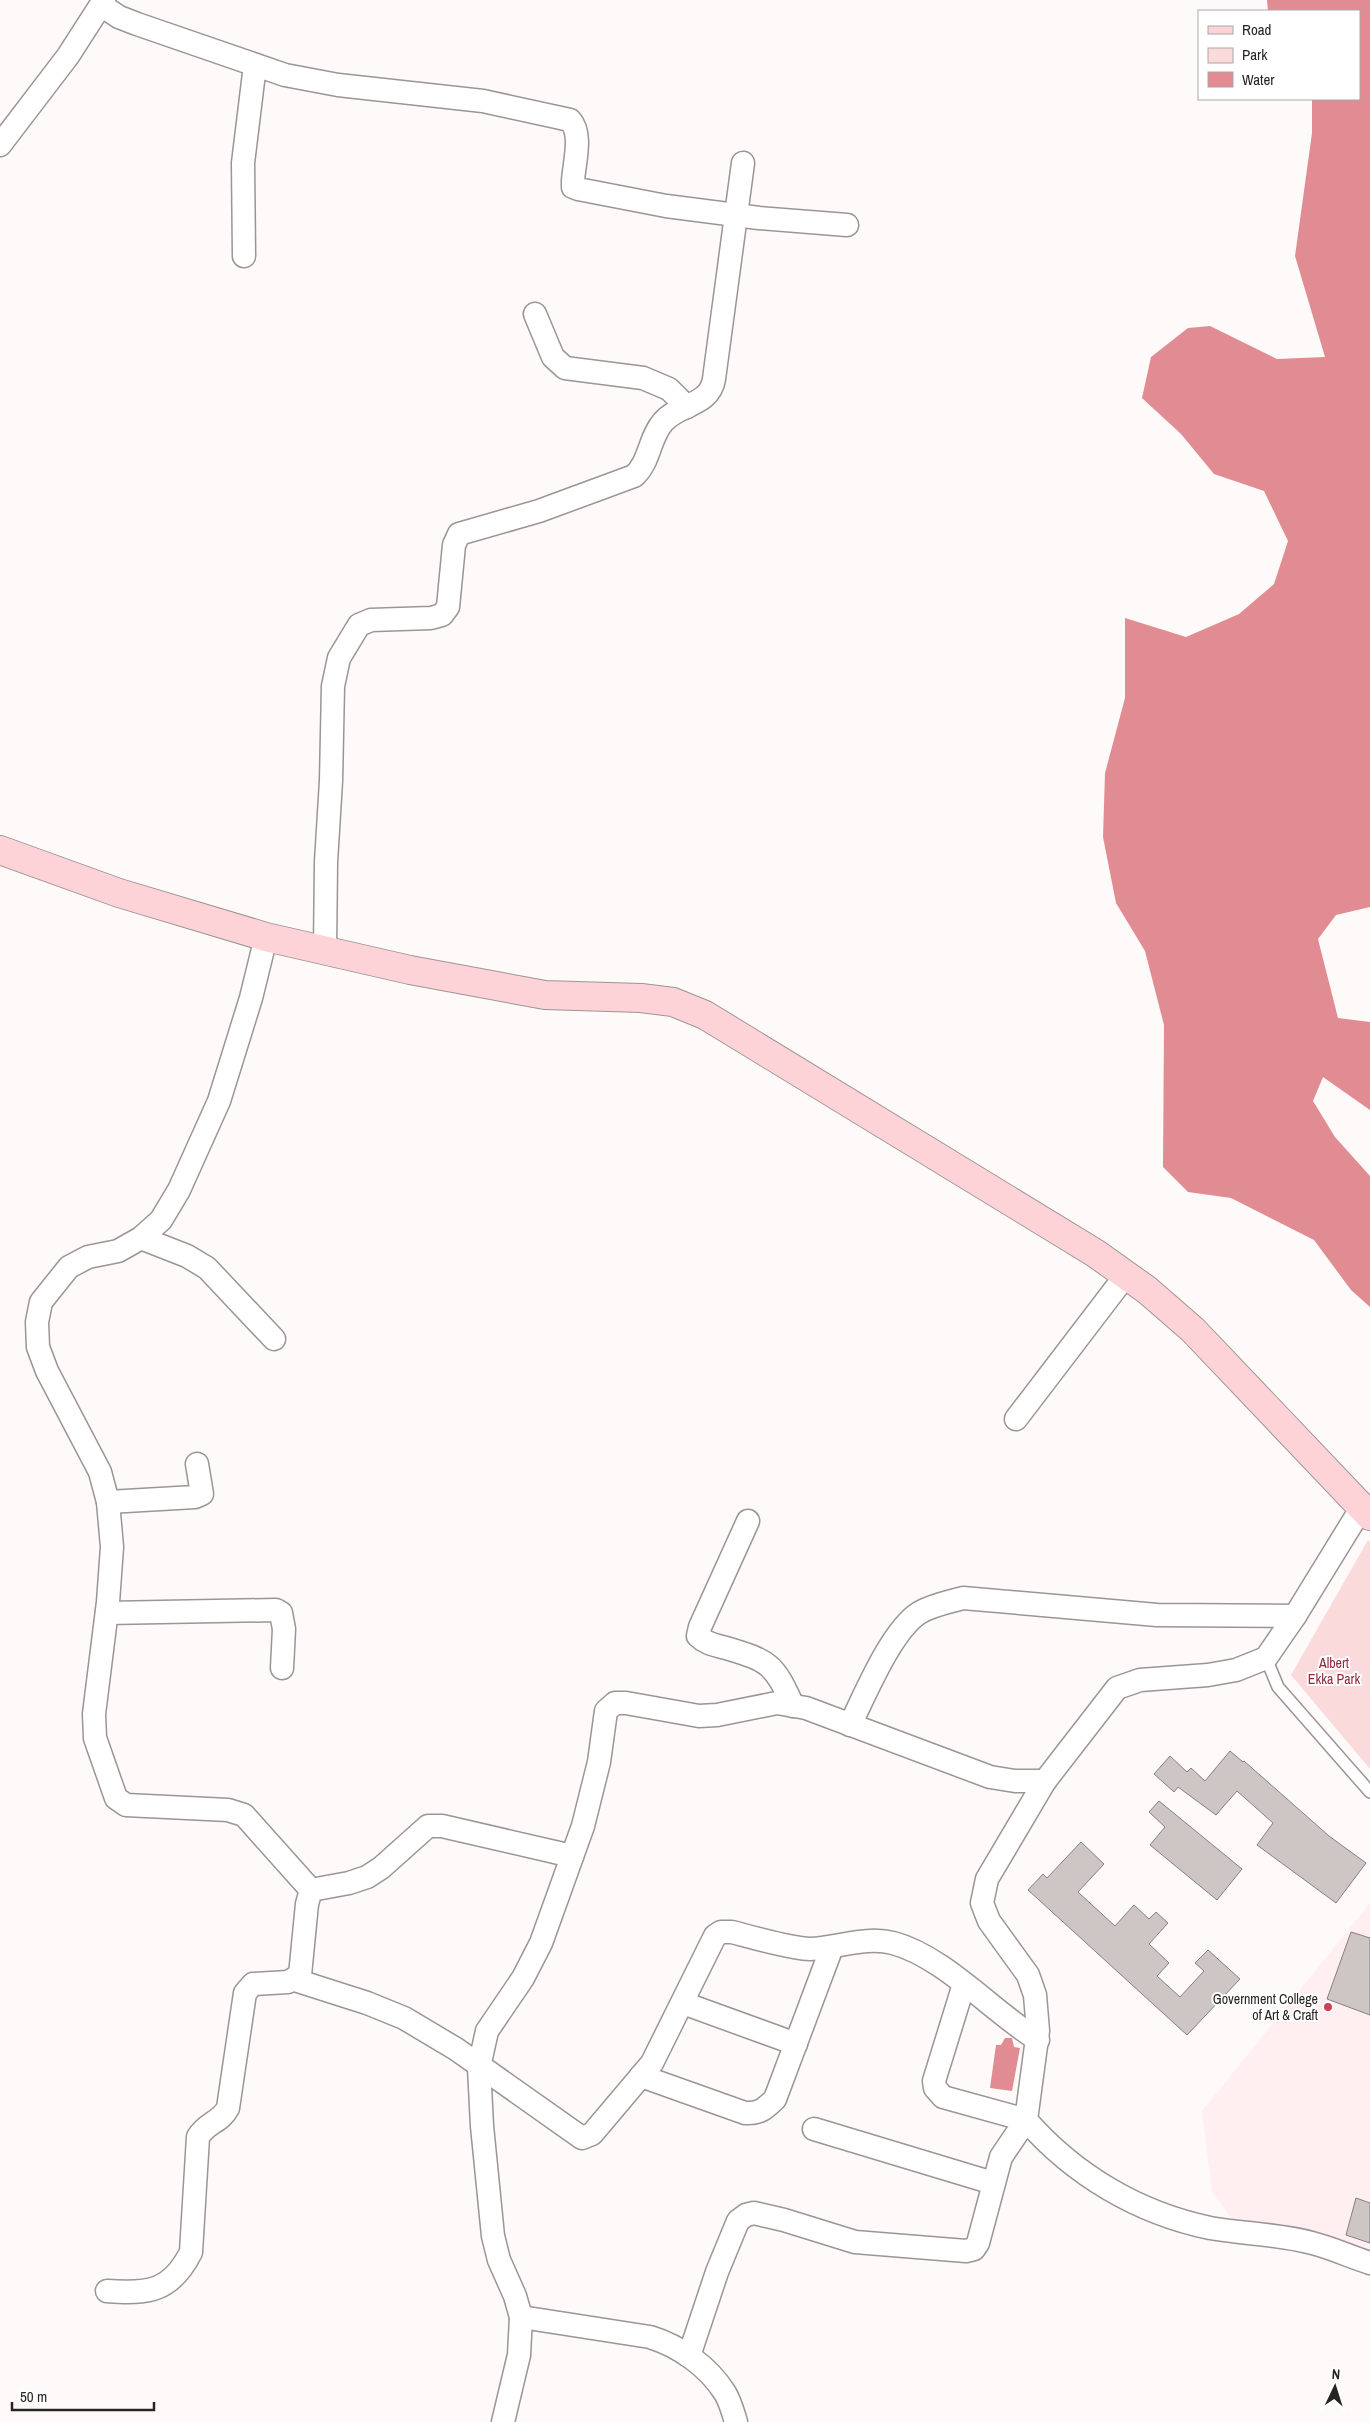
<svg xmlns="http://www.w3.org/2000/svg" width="1370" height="2422" font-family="'Archivo Narrow',sans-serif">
  <rect width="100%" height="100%" fill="#fefafa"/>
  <polygon fill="#ffeff0" points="1370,1903 1370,2252 1306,2233 1232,2219 1212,2192 1202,2111"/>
  <polygon fill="#fbdadc" points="1368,1540 1370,1542 1370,1769 1291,1675"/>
  <g fill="#e18c92">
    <polygon points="1267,0 1370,0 1370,907 1336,915 1318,939 1338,1018 1370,1022 1370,1110 1323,1077 1313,1101 1335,1137 1370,1176 1370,1307 1351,1290 1314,1240 1231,1198 1188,1192 1163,1167 1164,1025 1145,951 1116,903 1103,837 1105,773 1125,698 1125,618 1186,637 1239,614 1274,584 1288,541 1264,491 1214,474 1181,434 1142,398 1151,357 1188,328 1210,326 1277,359 1325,357 1295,256 1312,133 1312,99 1359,99 1359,11 1268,11"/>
    <polygon points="1005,2038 1012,2038 1014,2047 1020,2048 1012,2091 990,2088 996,2045 1001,2045"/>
  </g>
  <g fill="#cec5c5" stroke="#887f7f">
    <polygon points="1230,1751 1243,1762 1244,1761 1329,1836 1366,1863 1336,1903 1257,1845 1273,1823 1237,1791 1216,1815 1178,1787 1174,1792 1154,1774 1170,1756 1187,1772 1191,1768 1205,1781"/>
    <polygon points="1159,1801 1242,1869 1217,1900 1150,1845 1165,1827 1149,1812"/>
    <polygon points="1081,1842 1104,1864 1078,1892 1115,1926 1134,1905 1149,1919 1156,1912 1168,1923 1149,1944 1169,1963 1157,1976 1180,1997 1204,1971 1195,1963 1208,1950 1240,1979 1187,2035 1028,1890 1043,1874 1047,1878"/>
    <polygon points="1351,1932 1370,1938 1370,2015 1327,1999"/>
    <polygon points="1356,2198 1370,2203 1370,2243 1346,2235"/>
  </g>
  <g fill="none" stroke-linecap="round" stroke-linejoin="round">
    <g stroke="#9d9494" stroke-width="14">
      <polyline id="lane" points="1266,1658 1278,1687 1370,1792"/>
    </g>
    <g stroke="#9d9494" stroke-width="25">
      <g id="street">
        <path d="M 101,5 L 119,17 L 137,24 L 285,75 L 338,85 L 483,101 L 570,120 C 583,134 574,163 573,181 L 573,187 L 578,189 L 666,206 L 759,218 L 847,225"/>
        <polyline points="0,145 68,56 104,0"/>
        <polyline points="244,256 243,163 255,65"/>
        <polyline points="535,314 553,357 565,368 643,378 669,389 687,407"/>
        <polyline points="266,937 251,998 219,1101 179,1190 161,1220 141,1238 118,1251 88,1257 69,1267 41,1302 37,1322 38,1347 47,1371 100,1472 108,1502 112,1547 108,1602 94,1714 95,1738 116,1798 126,1805 228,1810 244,1815 311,1890"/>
        <path d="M 325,950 L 326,862 L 331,781 L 333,686 L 339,658 L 359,625 L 371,620 L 431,618 L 442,615 L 448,607 L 454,545 L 459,534 L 539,511 L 634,476 C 650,462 649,438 663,422 C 678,404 710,406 714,379 L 743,163"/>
        <polyline points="141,1238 187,1256 207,1268 274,1339"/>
        <polyline points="1016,1419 1126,1275"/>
        <polyline points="108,1502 195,1497 202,1494 197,1464"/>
        <path d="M 1362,1507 L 1295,1616 L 1266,1658 L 1236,1670 L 1208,1675 L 1140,1680 L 1117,1688 L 1045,1781 L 987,1879 L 982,1903 L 989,1921 L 1028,1975 L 1035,1995 L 1038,2031 L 1026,2120 C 1074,2175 1138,2213 1210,2228 C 1244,2234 1279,2234 1312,2243 C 1332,2248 1351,2257 1370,2263"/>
        <path d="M 748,1521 L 700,1627 L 698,1636 C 706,1644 716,1645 726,1648 C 770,1661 774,1664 793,1706"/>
        <polyline points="107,1613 276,1610 281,1613 284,1629 282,1668"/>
        <path d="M 850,1725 C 865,1695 891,1631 919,1613 C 932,1605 949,1602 963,1598 L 1157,1615 L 1295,1616"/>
        <path d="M 295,1980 L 367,2003 L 404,2018 L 456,2049 L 582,2138 L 592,2134 L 652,2063 L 715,1936 L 721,1932 L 732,1932 C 751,1937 792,1949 810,1949 C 837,1948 866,1936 893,1943 C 943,1956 993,2012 1038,2040"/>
        <polyline points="683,2003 796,2044"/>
        <path d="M 641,2076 L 745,2113 C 759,2114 765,2109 775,2099 L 832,1947"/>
        <polyline points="814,2129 993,2183"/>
        <path d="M 107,2291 C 148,2294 171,2292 191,2252 L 198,2137 C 206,2123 221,2122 228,2108 L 245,1993 L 253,1984 L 288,1982 L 300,1975 L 307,1904 L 311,1890 L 349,1883 L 367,1877 L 381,1868 L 428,1826 L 442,1826 L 572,1856"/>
        <path d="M 521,2317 L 650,2337 C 679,2346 708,2366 725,2393 C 730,2401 733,2412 736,2422"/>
        <polyline points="689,2356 717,2272 738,2221 746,2215 754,2213 784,2220 855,2242 966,2251 974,2249 978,2243 1001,2157 1026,2120 943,2097 935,2088 934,2081 964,1984"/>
        <polyline points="503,2422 519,2355 521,2317 515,2296 499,2260 493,2236 482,2126 479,2067 487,2031 523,1978 541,1943 559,1893 583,1826 599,1762 606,1711 615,1703 626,1703 699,1716 717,1715 777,1703 806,1708 990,1777 1015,1781 1045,1781"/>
      </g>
    </g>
    <g stroke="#9d9494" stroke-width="30">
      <polyline id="secondary" points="0,850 119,893 266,937 410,970 545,995 641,998 673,1002 705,1015 1095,1253 1147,1290 1193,1330 1370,1516"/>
    </g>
    <use href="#lane" stroke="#fff" stroke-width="11"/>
    <use href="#street" stroke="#fff" stroke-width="22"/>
    <use href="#secondary" stroke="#fdd3d8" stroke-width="28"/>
  </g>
  <circle fill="#cf3f56" stroke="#fff" stroke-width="2" cx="1328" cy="2007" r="5"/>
  <g text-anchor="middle" stroke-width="4" stroke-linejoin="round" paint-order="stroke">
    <g font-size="14" fill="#8e2b3a" stroke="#fff">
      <text x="1334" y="1668">Albert<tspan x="1334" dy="16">Ekka Park</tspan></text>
    </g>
    <g font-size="14" fill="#282424" stroke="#fff" text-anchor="end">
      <text x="1318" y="2004">Government College<tspan x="1318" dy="16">of Art &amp; Craft</tspan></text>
    </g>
  </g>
  <rect x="1198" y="10" width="162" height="90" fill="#ffffff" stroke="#a9a7a7"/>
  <rect x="1208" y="26" width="25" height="8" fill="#fdd3d8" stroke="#a9a7a7"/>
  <text x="1242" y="35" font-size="15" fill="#282424">Road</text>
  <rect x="1208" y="48" width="25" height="15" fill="#fbdadc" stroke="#a9a7a7"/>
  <text x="1242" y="60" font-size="15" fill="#282424">Park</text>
  <rect x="1208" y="72" width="25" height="15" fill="#e18c92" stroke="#a9a7a7"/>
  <text x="1242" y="85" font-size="15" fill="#282424">Water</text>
  <g transform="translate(1335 2387) rotate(4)" stroke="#ffffff" stroke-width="4" paint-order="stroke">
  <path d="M0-4L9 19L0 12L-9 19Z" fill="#282424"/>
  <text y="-8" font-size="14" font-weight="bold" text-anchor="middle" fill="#282424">N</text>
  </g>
  <path d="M12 2402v8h142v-8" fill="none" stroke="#282424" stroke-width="2.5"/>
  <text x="20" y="2402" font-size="15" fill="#282424" stroke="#ffffff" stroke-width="4" paint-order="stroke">50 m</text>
</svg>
